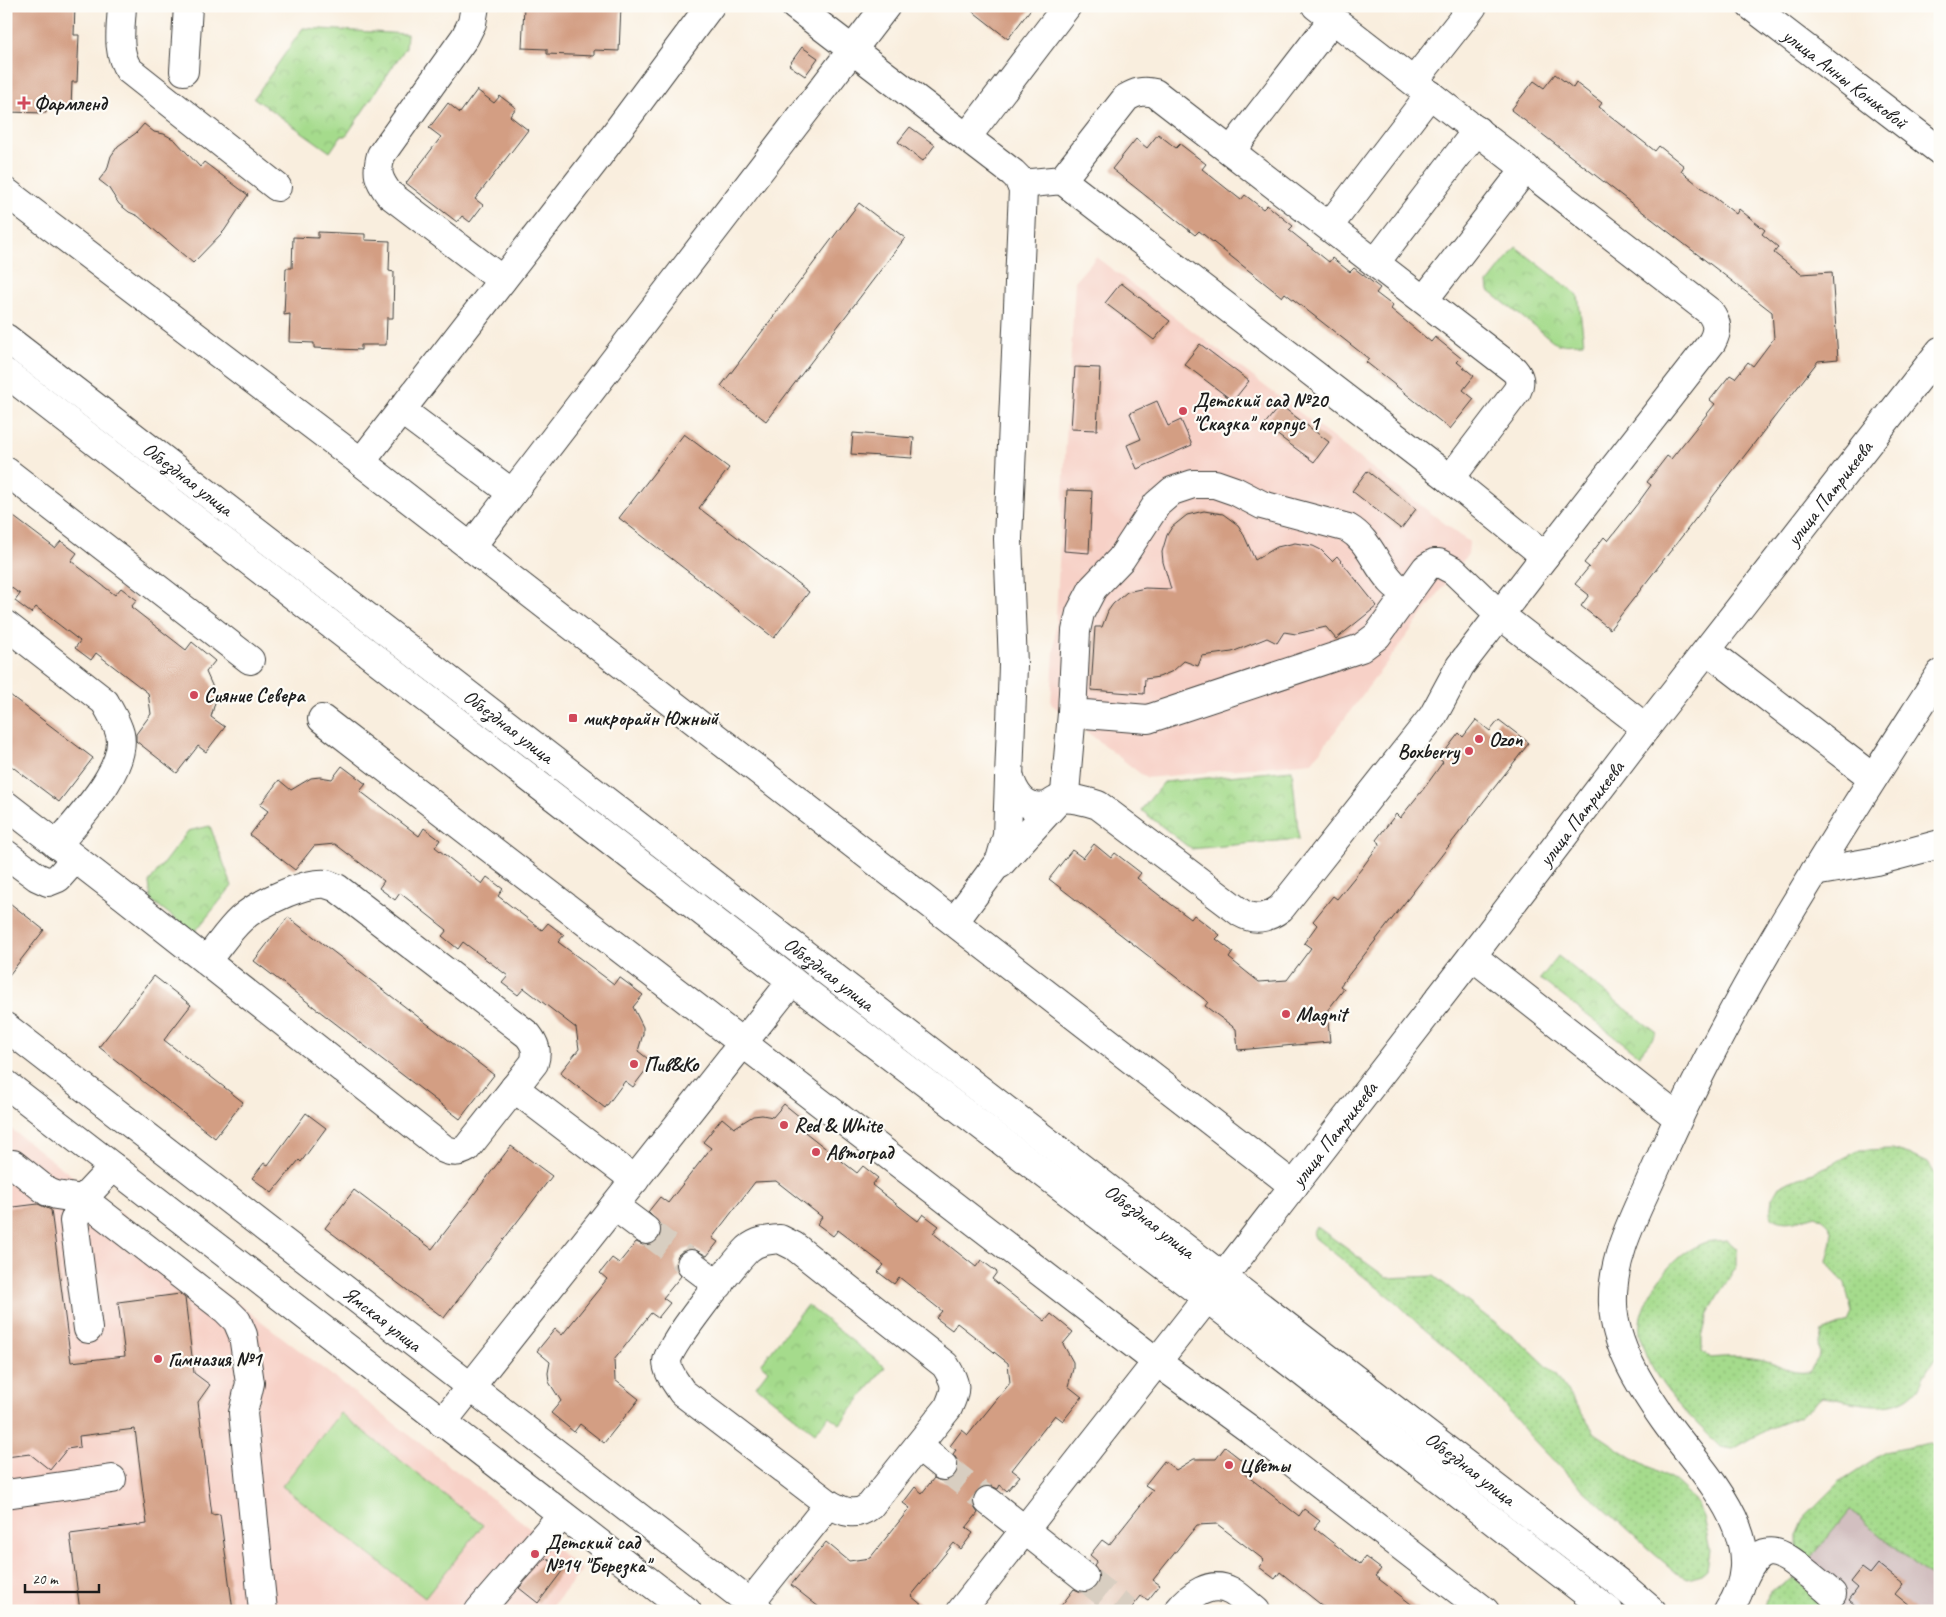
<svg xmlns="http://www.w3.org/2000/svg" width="1946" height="1617" font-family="Caveat,sans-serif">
	<defs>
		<pattern id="grass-dots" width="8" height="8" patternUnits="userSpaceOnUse" patternTransform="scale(1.25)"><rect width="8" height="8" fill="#a5db8c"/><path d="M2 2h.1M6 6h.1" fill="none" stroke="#8dbb78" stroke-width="1.8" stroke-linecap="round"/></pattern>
		<pattern id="park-crowns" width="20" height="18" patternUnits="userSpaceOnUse" patternTransform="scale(1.25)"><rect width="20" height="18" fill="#a5db8c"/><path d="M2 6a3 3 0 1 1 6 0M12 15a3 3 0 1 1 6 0" fill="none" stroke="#8dbb78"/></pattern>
	</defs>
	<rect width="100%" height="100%" fill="#fdfcf7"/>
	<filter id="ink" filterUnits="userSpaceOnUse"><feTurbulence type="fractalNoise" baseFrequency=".02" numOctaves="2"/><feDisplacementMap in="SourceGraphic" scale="10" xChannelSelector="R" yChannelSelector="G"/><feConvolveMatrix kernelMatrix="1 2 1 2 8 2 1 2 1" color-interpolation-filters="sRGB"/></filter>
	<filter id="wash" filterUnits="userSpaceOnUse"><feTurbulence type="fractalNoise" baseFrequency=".0096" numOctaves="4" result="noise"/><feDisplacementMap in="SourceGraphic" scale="20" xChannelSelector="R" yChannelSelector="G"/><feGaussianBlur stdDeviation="1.12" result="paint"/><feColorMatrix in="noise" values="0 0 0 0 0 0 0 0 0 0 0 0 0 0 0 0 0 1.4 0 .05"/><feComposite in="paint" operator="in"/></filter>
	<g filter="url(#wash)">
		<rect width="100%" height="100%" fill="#f9eede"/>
		<path fill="#f7d1c7" d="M 1096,257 L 1469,542 L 1468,554 L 1312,762 L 1146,778 L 1051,704 L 1075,281 Z
			M 6,1125 L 529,1527 L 582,1570 L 549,1611 L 6,1611 Z"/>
		<path fill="#d2bfc0" d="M 1850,1510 L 1940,1586 L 1940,1611 L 1834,1611 L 1794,1578 Z"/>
		<path fill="url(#grass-dots)" stroke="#607c54" d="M 1892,1149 L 1909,1154 L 1928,1163 L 1940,1181 L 1940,1352 C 1935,1359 1929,1367 1925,1374 C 1922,1379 1921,1384 1918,1388 C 1895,1418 1851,1400 1822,1397 L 1799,1417 L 1770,1428 L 1733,1449 L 1721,1447 C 1690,1417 1647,1378 1640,1334 C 1637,1316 1649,1295 1658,1281 C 1669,1265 1683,1251 1701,1244 C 1709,1240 1719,1241 1727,1240 L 1737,1249 L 1737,1266 L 1708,1313 L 1702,1338 L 1702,1351 L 1711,1358 C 1727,1356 1752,1356 1767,1361 C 1785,1366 1787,1374 1809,1372 L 1820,1355 L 1819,1343 L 1822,1332 L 1848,1322 L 1852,1313 L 1845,1283 L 1836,1274 L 1827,1261 C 1832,1238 1840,1228 1816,1215 C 1800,1219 1783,1228 1770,1215 L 1772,1198 L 1779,1186 L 1828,1166 L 1860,1150 Z
			M 1316,1226 L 1387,1278 L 1434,1276 L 1530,1350 L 1555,1374 L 1595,1433 L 1631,1457 L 1674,1480 L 1687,1492 L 1698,1505 L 1703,1517 L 1710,1550 L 1707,1569 L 1701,1574 L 1687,1578 L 1678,1574 L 1652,1552 L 1570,1478 L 1530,1436 L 1493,1392 L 1467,1365 L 1416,1322 L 1397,1303 L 1315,1238 L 1313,1232 Z
			M 1929,1443 L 1940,1447 L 1940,1586 L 1850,1510 L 1807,1563 L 1797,1550 L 1797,1535 L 1805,1516 L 1839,1482 L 1885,1452 Z
			M 1794,1578 L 1834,1611 L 1765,1611 L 1770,1591 Z"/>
		<path fill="url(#park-crowns)" stroke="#607c54" d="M 303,28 L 407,34 L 406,47 L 346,136 L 341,136 L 330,152 L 254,98 Z
			M 1516,247 L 1578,295 L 1584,343 L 1557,344 L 1489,291 L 1488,283 Z
			M 1292,770 L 1299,839 L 1191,849 L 1141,810 L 1164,782 Z
			M 210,826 L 232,886 L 194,933 L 151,900 L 149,882 L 188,831 Z
			M 1558,956 L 1657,1033 L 1639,1055 L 1540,979 Z
			M 807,1305 L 885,1367 L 840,1424 L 829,1416 L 815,1433 L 756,1386 L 768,1370 L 761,1364 Z"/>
		<path fill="#a5db8c" stroke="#607c54" d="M 340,1413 L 483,1525 L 425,1598 L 282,1486 Z"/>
		<g id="blocks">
			<path fill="#d39e83" d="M 6,6 L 75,6 L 74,35 L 79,35 L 77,82 L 72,82 L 71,109 L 46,108 L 46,113 L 6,112 Z
				M 524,6 L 621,6 L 619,51 L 594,50 L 594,56 L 547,54 L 547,49 L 522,48 Z
				M 966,6 L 1033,6 L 1008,39 Z
				M 802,47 L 818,58 L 805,76 L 789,65 Z
				M 1555,74 L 1573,88 L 1576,83 L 1602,103 L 1599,107 L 1655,151 L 1659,146 L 1684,166 L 1681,171 L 1697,184 L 1736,214 L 1739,209 L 1765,230 L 1762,234 L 1778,247 L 1774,253 L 1801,274 L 1832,272 L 1838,359 L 1818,361 L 1610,629 L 1581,606 L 1589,595 L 1575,584 L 1589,567 L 1584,563 L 1604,537 L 1608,541 L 1638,503 L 1651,485 L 1647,482 L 1667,456 L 1671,459 L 1715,404 L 1710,400 L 1730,375 L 1735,378 L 1748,362 L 1753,366 L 1774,338 L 1772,312 L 1511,110 L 1534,81 L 1544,88 Z
				M 477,90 L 494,103 L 500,96 L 516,108 L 510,116 L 528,130 L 475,199 L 483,205 L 470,222 L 462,216 L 457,222 L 406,183 L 441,137 L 429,128 L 448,103 L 460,113 Z
				M 144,124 L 154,132 L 164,134 L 175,140 L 200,167 L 204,162 L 248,195 L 224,231 L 193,263 L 138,216 L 129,212 L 119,204 L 108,187 L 99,180 L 107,170 L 111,156 L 118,146 L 136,133 Z
				M 910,127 L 935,145 L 923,161 L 898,142 Z
				M 1158,134 L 1176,148 L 1180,144 L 1206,164 L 1202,169 L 1241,200 L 1245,195 L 1263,209 L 1267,205 L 1293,226 L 1289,230 L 1329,262 L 1332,258 L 1350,272 L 1354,268 L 1380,288 L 1376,293 L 1393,306 L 1391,309 L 1431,342 L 1435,337 L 1461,358 L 1457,362 L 1474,376 L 1463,390 L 1474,399 L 1450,429 L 1366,362 L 1369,359 L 1285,293 L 1282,297 L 1199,231 L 1195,235 L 1112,169 L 1136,139 L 1147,148 Z
				M 859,203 L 905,238 L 766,421 L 721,386 Z
				M 318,232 L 365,234 L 365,240 L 390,241 L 389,271 L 394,272 L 393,318 L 387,318 L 386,345 L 361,345 L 361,350 L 314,348 L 314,343 L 289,342 L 290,314 L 284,315 L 286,268 L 292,268 L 293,237 L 318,238 Z
				M 1121,283 L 1170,321 L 1154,340 L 1105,303 Z
				M 1200,344 L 1249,381 L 1233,401 L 1184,364 Z
				M 1075,367 L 1100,368 L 1097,430 L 1071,429 Z
				M 1157,401 L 1168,426 L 1181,420 L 1192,445 L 1137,469 L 1127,445 L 1141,439 L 1130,413 Z
				M 1280,405 L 1329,442 L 1314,462 L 1264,425 Z
				M 853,433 L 914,438 L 912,458 L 851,454 Z
				M 684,434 L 729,468 L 699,508 L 809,592 L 774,638 L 619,518 Z
				M 1367,471 L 1416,509 L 1401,529 L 1352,491 Z
				M 1067,490 L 1092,491 L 1089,553 L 1064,551 Z
				M 6,511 L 55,548 L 61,541 L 77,553 L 71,561 L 115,595 L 121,588 L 137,600 L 131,607 L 186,650 L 192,642 L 215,661 L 206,672 L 215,692 L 216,699 L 211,717 L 225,727 L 206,752 L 198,746 L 177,773 L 136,741 L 136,734 L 151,714 L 148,693 L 96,653 L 91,660 L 75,648 L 80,641 L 36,607 L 31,613 L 15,601 L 20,594 L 6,584 Z
				M 1204,511 L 1223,514 L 1238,525 L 1243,533 L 1255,560 L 1277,547 L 1295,543 L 1313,546 L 1321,550 L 1332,561 L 1337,556 L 1377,606 L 1336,639 L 1326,627 L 1296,634 L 1284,632 L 1277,643 L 1267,638 L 1232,652 L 1202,656 L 1198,666 L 1184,661 L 1173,671 L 1159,677 L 1145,679 L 1144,694 L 1091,690 L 1095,627 L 1102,627 L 1108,611 L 1113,604 L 1127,592 L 1145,588 L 1171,589 L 1163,562 L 1162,552 L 1167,535 L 1172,527 L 1187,515 Z
				M 6,692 L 93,758 L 59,802 L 6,762 Z
				M 1476,720 L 1490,731 L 1499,720 L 1529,743 L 1340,986 L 1344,989 L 1327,1011 L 1330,1042 L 1238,1050 L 1236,1029 L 1205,1006 L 1208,1002 L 1049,879 L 1072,850 L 1083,858 L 1094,844 L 1111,858 L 1115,853 L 1141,873 L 1137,878 L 1168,902 L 1191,919 L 1194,915 L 1220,935 L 1216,939 L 1233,952 L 1229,958 L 1259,982 L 1287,980 L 1311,948 L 1304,943 L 1317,925 L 1313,921 L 1333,896 L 1337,899 L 1362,868 L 1380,843 L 1376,840 L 1396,814 L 1400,818 L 1425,787 L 1443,762 L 1439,759 L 1459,733 L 1463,737 Z
				M 342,766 L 366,784 L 360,791 L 419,836 L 424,828 L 440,840 L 435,847 L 482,884 L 487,877 L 503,889 L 498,896 L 542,930 L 548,923 L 564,935 L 558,942 L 614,984 L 619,977 L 643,995 L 633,1007 L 643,1027 L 643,1034 L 638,1051 L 652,1062 L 633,1087 L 625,1081 L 605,1108 L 560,1073 L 579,1049 L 576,1028 L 524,988 L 518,995 L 502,983 L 508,976 L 463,942 L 458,949 L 442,936 L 447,930 L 400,893 L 395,900 L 379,888 L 384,881 L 335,844 L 314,846 L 295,870 L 250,835 L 268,811 L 260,805 L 279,780 L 291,790 L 311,778 L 320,777 L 332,779 Z
				M 6,900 L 44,930 L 6,979 Z
				M 288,917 L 494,1075 L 460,1119 L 254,961 Z
				M 154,976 L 191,1005 L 164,1040 L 243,1102 L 215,1138 L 99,1047 Z
				M 784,1104 L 806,1122 L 801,1129 L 857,1173 L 863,1166 L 878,1178 L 872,1185 L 918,1221 L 923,1214 L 939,1226 L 933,1233 L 976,1267 L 981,1260 L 997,1272 L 992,1279 L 1045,1321 L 1051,1314 L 1073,1332 L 1063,1344 L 1073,1362 L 1073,1369 L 1068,1386 L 1082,1397 L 1063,1421 L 1055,1415 L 1012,1470 L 1020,1476 L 1007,1491 L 1000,1485 L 998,1489 L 991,1486 L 983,1486 L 976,1492 L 973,1498 L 973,1506 L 978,1513 L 966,1528 L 973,1533 L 961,1549 L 954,1543 L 911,1596 L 929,1611 L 824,1611 L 791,1585 L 826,1542 L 849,1561 L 870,1558 L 910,1508 L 903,1503 L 915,1487 L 922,1493 L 934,1478 L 941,1481 L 948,1481 L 955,1476 L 958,1468 L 958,1461 L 953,1454 L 956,1450 L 950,1446 L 962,1430 L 968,1435 L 1010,1383 L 1008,1363 L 957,1323 L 952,1330 L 936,1318 L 942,1311 L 899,1277 L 894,1284 L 878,1272 L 884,1265 L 838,1230 L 833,1236 L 817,1224 L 822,1217 L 776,1181 L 755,1182 L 712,1238 L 718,1242 L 707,1256 L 692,1248 L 684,1250 L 678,1255 L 675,1263 L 677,1271 L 681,1276 L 663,1298 L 670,1303 L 658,1318 L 651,1313 L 614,1360 L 615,1380 L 639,1399 L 604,1443 L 580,1424 L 574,1432 L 551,1413 L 561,1401 L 549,1382 L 548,1373 L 550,1362 L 537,1351 L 555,1329 L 562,1335 L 607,1279 L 600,1273 L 612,1258 L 619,1263 L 636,1242 L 645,1246 L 653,1244 L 658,1240 L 661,1232 L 660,1224 L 648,1212 L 660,1197 L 668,1203 L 711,1148 L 703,1142 L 722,1118 L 734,1128 L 753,1116 L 762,1115 L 773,1117 Z
				M 306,1113 L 326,1128 L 301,1162 L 299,1160 L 272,1193 L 252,1178 L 264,1163 L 268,1165 Z
				M 511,1146 L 552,1176 L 444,1318 L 325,1228 L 354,1190 L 432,1249 Z
				M 38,1204 L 51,1210 L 71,1362 L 125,1356 L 118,1302 L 180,1294 L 185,1298 L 194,1373 L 210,1385 L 198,1402 L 212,1515 L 220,1514 L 233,1611 L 80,1611 L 70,1534 L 147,1524 L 135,1429 L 79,1436 L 80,1447 L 67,1449 L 50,1470 L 30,1454 L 6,1457 L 6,1208 Z
				M 1225,1447 L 1248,1465 L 1242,1472 L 1299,1516 L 1304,1509 L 1320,1521 L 1314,1528 L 1360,1564 L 1365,1557 L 1381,1569 L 1375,1576 L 1420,1611 L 1329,1611 L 1280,1572 L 1275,1579 L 1259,1567 L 1264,1560 L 1217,1524 L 1197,1525 L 1153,1580 L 1160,1585 L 1148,1600 L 1141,1596 L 1129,1611 L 1057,1611 L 1074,1589 L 1081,1592 L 1089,1592 L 1096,1586 L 1099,1580 L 1099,1572 L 1094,1565 L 1097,1561 L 1090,1555 L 1102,1540 L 1109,1545 L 1140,1506 L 1153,1490 L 1145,1485 L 1164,1461 L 1176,1470 L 1194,1459 L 1216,1459 Z
				M 546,1558 L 563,1570 L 538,1603 L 519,1588 Z
				M 1878,1564 L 1903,1584 L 1895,1594 L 1916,1611 L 1862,1611 L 1849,1600 L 1858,1588 L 1851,1582 L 1862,1568 L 1870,1574 Z"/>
		</g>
	</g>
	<g filter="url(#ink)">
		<use href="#blocks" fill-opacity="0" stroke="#3d3c39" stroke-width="1"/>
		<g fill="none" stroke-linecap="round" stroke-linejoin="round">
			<path stroke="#d8cec1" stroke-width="28" stroke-dasharray="28 14" stroke-linecap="butt" d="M 646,1230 L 691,1264
				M 943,1466 L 988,1501
				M 1084,1577 L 1127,1611"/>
			<g stroke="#3d3c39" stroke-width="30">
				<g id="minor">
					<path d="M 122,6 C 121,28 116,52 129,70 L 277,187"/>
					<path d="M 475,6 L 472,23 L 465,37 L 381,155 C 376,173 378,179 389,194 L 502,280"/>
					<path d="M 795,6 L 1013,173 L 1018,178 L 1023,190 L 1008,539 L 1013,665 L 1007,836 L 1000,860 L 955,921"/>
					<path d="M 1316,6 L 1710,312 C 1718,323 1718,331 1712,342 L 1545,556"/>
					<path id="s1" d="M 1751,6 L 1940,151"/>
					<path d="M 184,71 L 188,6"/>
					<path d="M 1414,81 L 1473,6"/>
					<path d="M 967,137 L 1067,6"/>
					<path d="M 1231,151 L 1333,19"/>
					<path d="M 1062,180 L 1126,98 C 1136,92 1143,90 1155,93 L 1514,370 C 1520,377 1521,382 1517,391 L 1450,479"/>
					<path d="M 6,192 L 361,462 L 1294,1186"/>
					<path d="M 1329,226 L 1430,94"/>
					<path d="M 1376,262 L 1477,130"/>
					<path d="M 1424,300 L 1526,168"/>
					<path d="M 401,410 L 512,493"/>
					<path d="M 361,462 L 594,162 L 710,6"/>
					<path d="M 6,471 L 250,660"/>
					<path d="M 471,547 L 886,6"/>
					<path d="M 1407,594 C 1402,590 1395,586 1391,581 C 1375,564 1369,540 1348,528 L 1262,505 L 1235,491 L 1215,484 L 1193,484 L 1172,491 L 1157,504 L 1121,559 L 1093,588 L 1080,613 L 1076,631 L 1072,713 L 1148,719 L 1361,648 L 1377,636 L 1426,568 L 1434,563 L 1439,563 L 1454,571 L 1500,615 L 1646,728"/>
					<path d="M 6,625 L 105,702 C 110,712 117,722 120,734 C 128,769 79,818 57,845"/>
					<path d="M 1708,651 L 1873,778"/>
					<path d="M 322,719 L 1157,1362 L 1252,1431 L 1485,1611"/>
					<path d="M 1009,775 C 1014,793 1024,810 1046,806 C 1051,805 1055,800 1060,799 C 1070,797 1089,802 1098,805 L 1241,913 C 1255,921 1268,918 1281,908 L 1433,716 L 1460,666 L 1545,556 L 1450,479 L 1062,180 L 1021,184"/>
					<path d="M 6,805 L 125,897 L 444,1149 C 453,1153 459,1153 467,1148 L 534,1063 C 538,1051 535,1044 528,1035 L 337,888 C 334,887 329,885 326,884 C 304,882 257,904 241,919 C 228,931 218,947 206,961"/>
					<path d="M 6,854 L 37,877 L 48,882 L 58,878 L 75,859"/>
					<path d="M 1000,864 L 1065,793 L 1072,713"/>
					<path d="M 1814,872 L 1877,861 L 1940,844"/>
					<path d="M 1472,956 L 1678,1118"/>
					<path id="s2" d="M 6,1027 L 760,1611"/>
					<path d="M 6,1084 L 687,1611"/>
					<path d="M 514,1088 L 635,1180"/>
					<path d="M 6,1165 L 13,1164 L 48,1192 L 56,1195 L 83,1199 L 226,1310 L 237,1321 L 243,1335 L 250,1383 L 243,1413 L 263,1611"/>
					<path d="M 614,1206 L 646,1230"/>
					<path d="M 780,1239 L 794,1246 L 945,1365 C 957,1384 957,1388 948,1408 L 870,1506 C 856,1517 843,1512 829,1504 L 682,1392 C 676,1382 667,1373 667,1361 C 667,1347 735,1262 748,1249 C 757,1241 768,1240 780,1239 Z"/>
					<path d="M 691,1264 L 719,1285"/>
					<path id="s3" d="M 1223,1277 L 1472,956 L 1646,728 L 1940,351"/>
					<path d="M 88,1329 L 74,1221 L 83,1199 L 113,1167"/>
					<path d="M 442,1423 L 792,981"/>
					<path d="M 918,1446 L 943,1466"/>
					<path d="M 6,1494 L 112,1479"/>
					<path d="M 988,1501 L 1084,1577"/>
					<path d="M 1743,1580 C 1759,1544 1774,1546 1802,1569 C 1812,1577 1822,1585 1832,1594"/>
					<path d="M 750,1603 L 829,1504"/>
					<path d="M 479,1611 L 562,1515"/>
					<path d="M 961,1611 L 1207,1298"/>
					<path d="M 1178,1611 C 1191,1595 1210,1580 1231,1591 C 1240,1596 1248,1605 1256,1611"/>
					<path d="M 1728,1611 C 1777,1541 1702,1474 1664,1420 C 1641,1387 1614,1345 1613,1304 C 1611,1256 1637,1211 1656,1168 C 1732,993 1837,835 1940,674"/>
				</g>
			</g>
			<g stroke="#3d3c39" stroke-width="30">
				<g id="major">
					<path id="s4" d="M 6,338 L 1618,1582 L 1652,1611"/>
					<path d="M 6,373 L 792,981 L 1207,1298 L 1609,1611"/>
				</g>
			</g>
			<use href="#minor" stroke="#fff" stroke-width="28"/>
			<use href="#major" stroke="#fff" stroke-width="28"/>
		</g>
	</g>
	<g fill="#d1495b" stroke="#fdfcf7" stroke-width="2">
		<path d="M21.5 95.5h5v5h5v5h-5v5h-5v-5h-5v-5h5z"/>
		<circle cx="1183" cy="411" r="5"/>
		<circle cx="194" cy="695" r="5"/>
		<rect x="568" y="713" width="10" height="10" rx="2.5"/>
		<circle cx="1479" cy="739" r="5"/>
		<circle cx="1469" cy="751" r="5"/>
		<circle cx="1286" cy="1014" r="5"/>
		<circle cx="634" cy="1064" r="5"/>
		<circle cx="784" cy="1125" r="5"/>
		<circle cx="816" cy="1152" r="5"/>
		<circle cx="158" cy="1359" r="5"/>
		<circle cx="1229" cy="1465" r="5"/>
		<circle cx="535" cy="1554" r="5"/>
	</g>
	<g text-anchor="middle" stroke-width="4.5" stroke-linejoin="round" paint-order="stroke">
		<g font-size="20" fill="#1c1c1c" stroke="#fdfcf7">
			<text dy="7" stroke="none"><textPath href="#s1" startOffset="119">улица Анны Коньковой</textPath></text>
			<text dy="7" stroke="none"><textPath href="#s4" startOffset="230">Объездная улица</textPath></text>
			<text dy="7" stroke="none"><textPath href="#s3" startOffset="991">улица Патрикеева</textPath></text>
			<text dy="7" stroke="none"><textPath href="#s4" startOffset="635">Объездная улица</textPath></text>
			<text dy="7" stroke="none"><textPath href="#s3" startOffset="586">улица Патрикеева</textPath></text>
			<text dy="7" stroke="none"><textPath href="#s4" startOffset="1040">Объездная улица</textPath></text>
			<text dy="7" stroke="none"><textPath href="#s3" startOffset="181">улица Патрикеева</textPath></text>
			<text dy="7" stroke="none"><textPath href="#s4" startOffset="1445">Объездная улица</textPath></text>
			<text dy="7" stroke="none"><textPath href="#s2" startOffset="476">Ямская улица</textPath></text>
			<text dy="7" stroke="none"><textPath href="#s4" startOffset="1850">Объездная улица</textPath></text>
		</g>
		<g font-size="20" font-weight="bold" fill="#1c1c1c" stroke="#fdfcf7" text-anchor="start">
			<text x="34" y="110">Фармленд</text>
			<text x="1193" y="407">Детский сад №20<tspan x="1193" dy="23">"Сказка" корпус 1</tspan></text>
			<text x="204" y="702">Сияние Севера</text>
			<text x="583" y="725">микрорайн Южный</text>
			<text x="1489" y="746">Ozon</text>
			<text x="1459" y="758" text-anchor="end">Boxberry</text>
			<text x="1296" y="1021">Magnit</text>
			<text x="644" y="1071">Пив&amp;Ко</text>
			<text x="794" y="1132">Red &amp; White</text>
			<text x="826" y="1159">Автоград</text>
			<text x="168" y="1366">Гимназия №1</text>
			<text x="1239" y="1472">Цветы</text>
			<text x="545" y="1549">Детский сад<tspan x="545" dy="23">№14 "Березка"</tspan></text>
		</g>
	</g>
	<rect width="1946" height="1617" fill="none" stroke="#fdfcf7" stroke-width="25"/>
	<path d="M25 1584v8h74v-8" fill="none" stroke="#1c1c1c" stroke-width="2.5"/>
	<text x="32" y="1584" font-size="15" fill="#1c1c1c" stroke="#fdfcf7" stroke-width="4" paint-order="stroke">20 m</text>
</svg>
